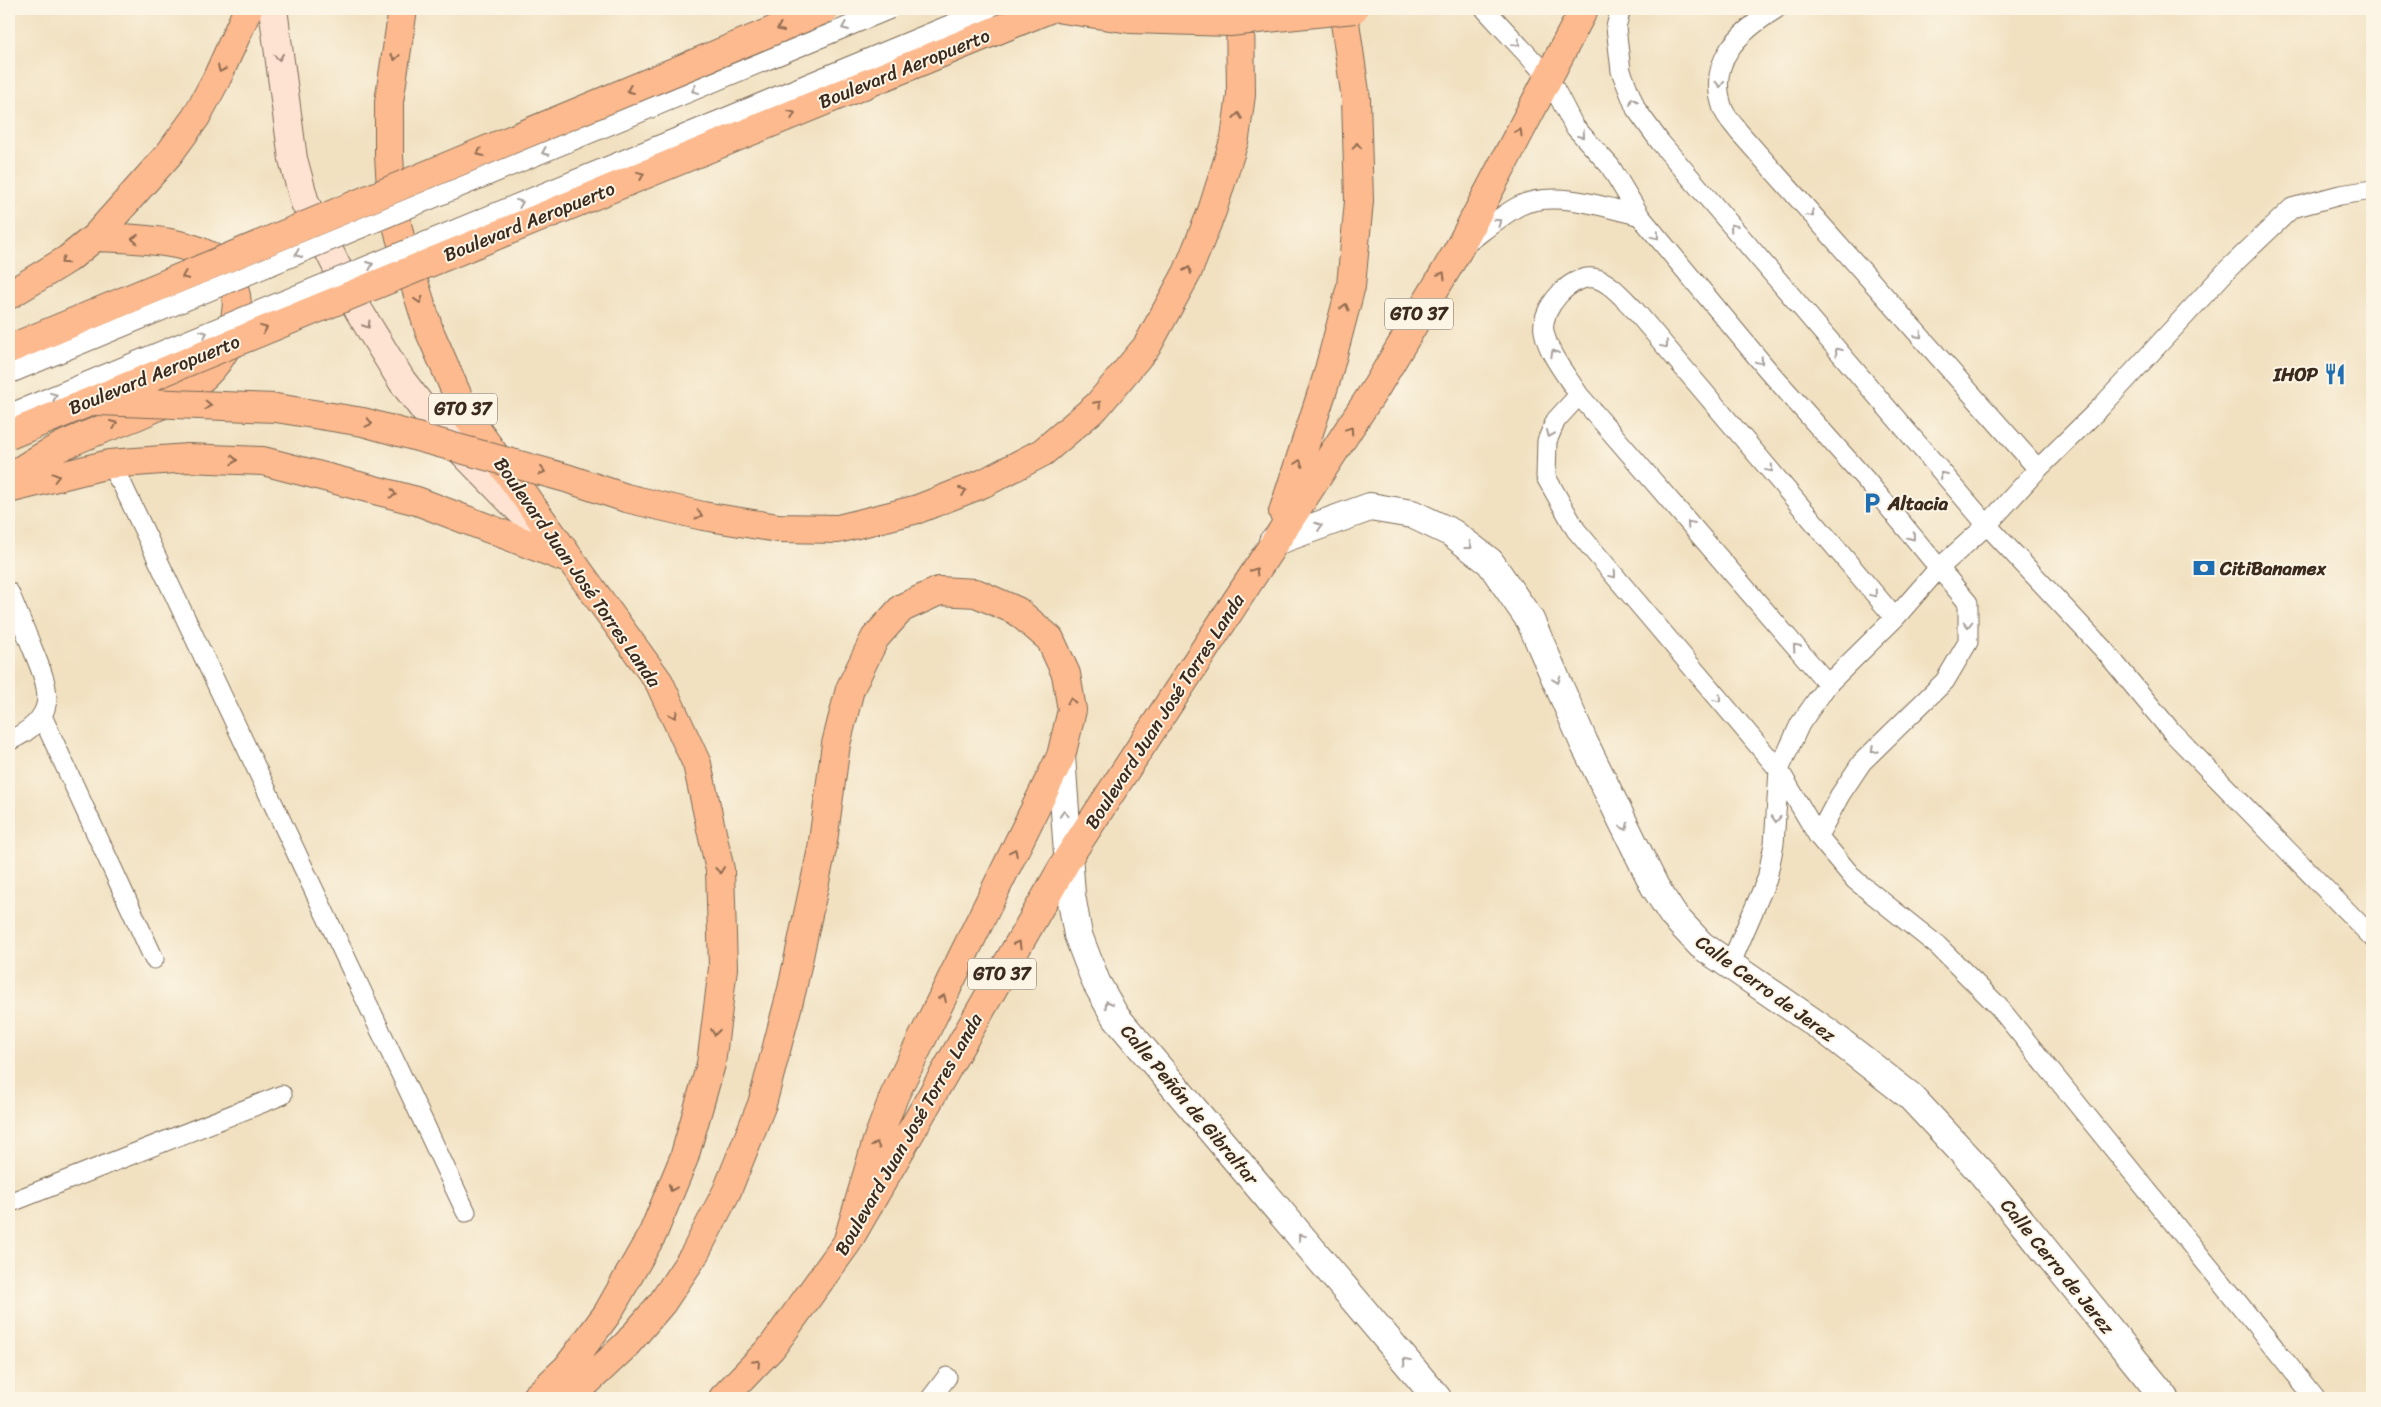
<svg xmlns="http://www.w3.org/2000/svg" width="2381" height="1407" font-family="Sriracha,sans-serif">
	<rect width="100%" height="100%" fill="#fcf5e5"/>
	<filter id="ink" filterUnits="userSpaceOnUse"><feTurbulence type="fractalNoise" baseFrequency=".02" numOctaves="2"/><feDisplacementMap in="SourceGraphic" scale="10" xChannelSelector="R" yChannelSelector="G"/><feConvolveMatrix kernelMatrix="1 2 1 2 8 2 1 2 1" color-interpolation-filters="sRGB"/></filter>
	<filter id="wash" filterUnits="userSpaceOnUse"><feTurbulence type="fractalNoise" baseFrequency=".0096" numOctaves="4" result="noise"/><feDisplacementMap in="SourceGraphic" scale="20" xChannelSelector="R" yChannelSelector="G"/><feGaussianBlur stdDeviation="1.12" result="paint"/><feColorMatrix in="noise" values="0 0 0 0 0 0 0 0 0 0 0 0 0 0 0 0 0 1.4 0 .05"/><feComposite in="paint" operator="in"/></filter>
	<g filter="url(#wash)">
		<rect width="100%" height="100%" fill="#f1e1c1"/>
	</g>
	<g filter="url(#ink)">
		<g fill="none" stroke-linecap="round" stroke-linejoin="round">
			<g stroke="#7b6a57" stroke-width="21">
				<path id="lane" d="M 1485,9 L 1549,78 L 1574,126 L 1610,166 L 1640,216 L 1767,369 L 1866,480 L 1968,603 L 1968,642 L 1945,681 L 1862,762 L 1840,795 L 1818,836
					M 1621,9 L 1616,27 L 1621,71 L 1636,109 L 1660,142 L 1987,525 L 2104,650 L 2172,732 L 2372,937
					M 1776,9 C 1739,32 1706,61 1723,109 C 1726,117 1734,125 1739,132 L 2038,469
					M 1463,246 C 1481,233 1500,216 1519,206 C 1553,189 1606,207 1640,216
					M 1579,395 L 1556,420 L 1547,441 L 1546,477 L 1576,530 L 1779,770 L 1818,836 L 1855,880 L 1938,946 L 1998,1006 L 2315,1398
					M 109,464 L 123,486 L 466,1212
					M 9,592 C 17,611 25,630 33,650 C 51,693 59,717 9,741
					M 1828,684 L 1579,395 C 1567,376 1548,354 1544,331 C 1540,309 1571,274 1594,278 C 1609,281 1623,298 1633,308 L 1895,618
					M 42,716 L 154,959
					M 1730,965 L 1767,879 L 1774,844 L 1779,770 L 1800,724 L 1828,684 L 1895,618 L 1938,569 L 1987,525 L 2038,469 L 2101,407 L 2228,269 L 2292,208 L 2340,195 L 2372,190
					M 9,1203 L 282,1095
					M 931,1398 L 947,1377"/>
			</g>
			<g stroke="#7b6a57" stroke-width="30">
				<path id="street" d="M 1273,542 L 1370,507 L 1412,514 L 1452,533 L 1490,562 L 1530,620 L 1584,743 L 1655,887 L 1673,915 L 1701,945 L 1829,1033 L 1910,1096 L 1983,1174 L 2165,1398
					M 1061,756 L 1071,895 L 1078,935 L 1096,982 L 1115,1016 L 1437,1398"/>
			</g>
			<g stroke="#7b6a57" stroke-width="30">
				<path id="secondary" d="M 273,9 L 293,159 L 305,203 L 359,311 L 402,381 L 435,424 L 538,529"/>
			</g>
			<g stroke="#7b6a57" stroke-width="30">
				<path id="primary" d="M 403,9 L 389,102 L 389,156 L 392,203 L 400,237 L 429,330 L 466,415 L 659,682 L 697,764 L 720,870 L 723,968 L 711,1064 L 684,1158 L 653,1233 L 607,1314 L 567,1368 L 535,1398
					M 1062,9 L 1130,19
					M 9,295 L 68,259 L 95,237 L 169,154 L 196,117 L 217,78 L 248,9
					M 9,478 C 29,465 49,451 71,442 C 128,416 219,398 234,325 C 236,311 239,302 234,289 C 232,283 231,275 227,271 C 204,238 132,239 95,237
					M 9,489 L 109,464 L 188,458 L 263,461 L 417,501 L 568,559
					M 918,509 L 984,483 L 1043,452 L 1097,406 L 1147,346 L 1187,273 L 1212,211 L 1235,138 L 1241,95 L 1240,9
					M 1283,512 L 1327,377 L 1351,286 L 1359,201 L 1356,99 L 1343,9
					M 570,1398 L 626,1345 L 662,1303 L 694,1255 L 727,1191 L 762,1104 L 792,989 L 822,849 L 836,744 L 850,689 L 875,638 L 902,608 L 939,591 L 976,593 L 1017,611 L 1050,639 L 1066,674 L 1072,710 L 1061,756 L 894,1096 L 877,1141 L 847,1243
					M 723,1398 L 772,1347 L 847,1243 L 1068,858 L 1377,386 L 1458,250 L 1584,9"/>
			</g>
			<use href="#lane" stroke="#fff" stroke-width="19"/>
			<use href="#street" stroke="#fff" stroke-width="28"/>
			<use href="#secondary" stroke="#fee3d2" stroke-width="28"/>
			<use href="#primary" stroke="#fcba8e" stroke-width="28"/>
			<g stroke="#7b6a57" stroke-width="21" stroke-linecap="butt">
				<path id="lane-bridge" d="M 9,374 L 890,9
					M 9,414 L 988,9"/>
			</g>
			<g stroke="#7b6a57" stroke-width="30" stroke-linecap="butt">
				<path id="primary-bridge" d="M 1130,19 L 1230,22 L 1354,9
					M 9,349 L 825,9
					M 98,401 L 276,408 L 363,422 L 566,478 L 626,498 L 703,516 L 778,528 L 838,529 L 918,509
					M 9,435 L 1049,9"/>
			</g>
			<use href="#lane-bridge" stroke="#fff" stroke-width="19"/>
			<use href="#primary-bridge" stroke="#fcba8e" stroke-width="28"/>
		</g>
		<defs><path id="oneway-chevron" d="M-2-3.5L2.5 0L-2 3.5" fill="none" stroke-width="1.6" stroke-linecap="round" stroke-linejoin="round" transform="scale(1.25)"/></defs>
		<g stroke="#a79f9a">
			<use href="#oneway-chevron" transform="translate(845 27) rotate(157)"/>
			<use href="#oneway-chevron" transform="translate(1517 43) rotate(47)"/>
			<use href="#oneway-chevron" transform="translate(1720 84) rotate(88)"/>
			<use href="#oneway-chevron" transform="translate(695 90) rotate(157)"/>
			<use href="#oneway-chevron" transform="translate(1633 101) rotate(-112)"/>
			<use href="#oneway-chevron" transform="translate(1582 135) rotate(49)"/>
			<use href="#oneway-chevron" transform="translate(545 152) rotate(157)"/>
			<use href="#oneway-chevron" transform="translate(520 203) rotate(-22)"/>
			<use href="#oneway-chevron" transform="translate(1811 214) rotate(48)"/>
			<use href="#oneway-chevron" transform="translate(1498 222) rotate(-35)"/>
			<use href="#oneway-chevron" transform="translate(1733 227) rotate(-130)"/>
			<use href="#oneway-chevron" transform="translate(1656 236) rotate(50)"/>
			<use href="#oneway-chevron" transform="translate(298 254) rotate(157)"/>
			<use href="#oneway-chevron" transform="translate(370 265) rotate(-22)"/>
			<use href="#oneway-chevron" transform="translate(204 334) rotate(-22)"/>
			<use href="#oneway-chevron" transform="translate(1919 335) rotate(48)"/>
			<use href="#oneway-chevron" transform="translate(1665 345) rotate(50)"/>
			<use href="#oneway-chevron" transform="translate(1838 351) rotate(-130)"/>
			<use href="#oneway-chevron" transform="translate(1554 353) rotate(-118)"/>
			<use href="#oneway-chevron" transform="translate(1760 361) rotate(50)"/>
			<use href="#oneway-chevron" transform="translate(54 396) rotate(-22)"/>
			<use href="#oneway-chevron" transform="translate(1550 434) rotate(113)"/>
			<use href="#oneway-chevron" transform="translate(1770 469) rotate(50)"/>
			<use href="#oneway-chevron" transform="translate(1943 475) rotate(-131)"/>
			<use href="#oneway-chevron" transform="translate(1690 524) rotate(-131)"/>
			<use href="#oneway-chevron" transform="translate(1319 526) rotate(-20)"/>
			<use href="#oneway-chevron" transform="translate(1912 537) rotate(51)"/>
			<use href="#oneway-chevron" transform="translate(1469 546) rotate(37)"/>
			<use href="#oneway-chevron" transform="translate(1613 575) rotate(50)"/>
			<use href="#oneway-chevron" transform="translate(1874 594) rotate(50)"/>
			<use href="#oneway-chevron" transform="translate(1968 624) rotate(90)"/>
			<use href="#oneway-chevron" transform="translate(1796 647) rotate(-131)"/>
			<use href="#oneway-chevron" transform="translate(1557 680) rotate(69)"/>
			<use href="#oneway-chevron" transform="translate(1718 699) rotate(50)"/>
			<use href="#oneway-chevron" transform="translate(1874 750) rotate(136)"/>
			<use href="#oneway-chevron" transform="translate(1064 814) rotate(-94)"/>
			<use href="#oneway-chevron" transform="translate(1776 819) rotate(93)"/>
			<use href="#oneway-chevron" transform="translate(1625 827) rotate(64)"/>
			<use href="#oneway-chevron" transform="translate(1108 1004) rotate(-120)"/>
			<use href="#oneway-chevron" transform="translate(1301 1237) rotate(-130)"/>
			<use href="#oneway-chevron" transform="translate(1406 1361) rotate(-130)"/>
		</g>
		<g stroke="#926b50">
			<use href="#oneway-chevron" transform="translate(780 28) rotate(157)"/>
			<use href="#oneway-chevron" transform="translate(395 57) rotate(98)"/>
			<use href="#oneway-chevron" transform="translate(221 69) rotate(114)"/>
			<use href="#oneway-chevron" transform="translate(630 90) rotate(157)"/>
			<use href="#oneway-chevron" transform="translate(792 114) rotate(-22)"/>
			<use href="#oneway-chevron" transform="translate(1238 116) rotate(-83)"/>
			<use href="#oneway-chevron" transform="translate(1519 132) rotate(-61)"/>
			<use href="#oneway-chevron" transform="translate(1357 146) rotate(-92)"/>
			<use href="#oneway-chevron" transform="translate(480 153) rotate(157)"/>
			<use href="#oneway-chevron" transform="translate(641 175) rotate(-22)"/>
			<use href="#oneway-chevron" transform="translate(135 239) rotate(-176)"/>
			<use href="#oneway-chevron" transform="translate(64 261) rotate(147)"/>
			<use href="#oneway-chevron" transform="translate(1188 270) rotate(-66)"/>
			<use href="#oneway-chevron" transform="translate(1442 275) rotate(-59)"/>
			<use href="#oneway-chevron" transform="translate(185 276) rotate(157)"/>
			<use href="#oneway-chevron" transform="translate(419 300) rotate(73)"/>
			<use href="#oneway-chevron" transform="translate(1345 307) rotate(-76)"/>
			<use href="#oneway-chevron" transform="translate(264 329) rotate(-22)"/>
			<use href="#oneway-chevron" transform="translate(1098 404) rotate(-47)"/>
			<use href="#oneway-chevron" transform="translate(208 405) rotate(2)"/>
			<use href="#oneway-chevron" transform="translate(369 423) rotate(14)"/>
			<use href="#oneway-chevron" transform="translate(114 424) rotate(-23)"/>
			<use href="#oneway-chevron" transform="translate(1350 430) rotate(-56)"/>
			<use href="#oneway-chevron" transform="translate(234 460) rotate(3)"/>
			<use href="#oneway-chevron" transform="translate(1299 463) rotate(-72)"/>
			<use href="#oneway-chevron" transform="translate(542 471) rotate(15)"/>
			<use href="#oneway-chevron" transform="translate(56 477) rotate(-14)"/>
			<use href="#oneway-chevron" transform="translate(963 491) rotate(-21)"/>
			<use href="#oneway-chevron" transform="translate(393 494) rotate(15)"/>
			<use href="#oneway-chevron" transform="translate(699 515) rotate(13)"/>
			<use href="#oneway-chevron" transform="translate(1255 571) rotate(-57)"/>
			<use href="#oneway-chevron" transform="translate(1071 701) rotate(-99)"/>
			<use href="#oneway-chevron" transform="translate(674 715) rotate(65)"/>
			<use href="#oneway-chevron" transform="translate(1014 852) rotate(-64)"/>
			<use href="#oneway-chevron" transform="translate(720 870) rotate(83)"/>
			<use href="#oneway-chevron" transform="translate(1018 944) rotate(-60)"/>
			<use href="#oneway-chevron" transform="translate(943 998) rotate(-64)"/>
			<use href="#oneway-chevron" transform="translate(715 1032) rotate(97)"/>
			<use href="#oneway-chevron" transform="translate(876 1145) rotate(-73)"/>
			<use href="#oneway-chevron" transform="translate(672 1188) rotate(112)"/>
			<use href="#oneway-chevron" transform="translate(757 1363) rotate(-46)"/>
		</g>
		<g stroke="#9c8678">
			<use href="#oneway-chevron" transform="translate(279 57) rotate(82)"/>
			<use href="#oneway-chevron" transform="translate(367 325) rotate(58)"/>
		</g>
	</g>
	<defs>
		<g id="restaurant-bare" transform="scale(1.725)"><path d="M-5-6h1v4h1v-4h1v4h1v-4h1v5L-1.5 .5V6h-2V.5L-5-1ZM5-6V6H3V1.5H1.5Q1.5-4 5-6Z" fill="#1f6fb2" stroke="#fcf5e5" stroke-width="2.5" paint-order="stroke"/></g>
		<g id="parking-bare" transform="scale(1.725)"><path d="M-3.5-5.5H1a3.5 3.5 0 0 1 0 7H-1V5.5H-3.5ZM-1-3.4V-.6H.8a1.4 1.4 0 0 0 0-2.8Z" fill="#1f6fb2" stroke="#fcf5e5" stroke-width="2.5" paint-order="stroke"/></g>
		<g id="bank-bare" transform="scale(1.725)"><path d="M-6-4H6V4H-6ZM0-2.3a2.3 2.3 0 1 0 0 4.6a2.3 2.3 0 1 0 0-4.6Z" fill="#1f6fb2" stroke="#fcf5e5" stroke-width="2.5" paint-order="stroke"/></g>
	</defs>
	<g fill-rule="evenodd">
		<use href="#restaurant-bare" x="2335" y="374"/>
		<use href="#parking-bare" x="1872" y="503"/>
		<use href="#bank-bare" x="2204" y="568"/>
	</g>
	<g text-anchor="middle" stroke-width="4" stroke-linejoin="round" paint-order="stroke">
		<g fill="#fcf5e5" stroke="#75675a" stroke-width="1">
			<rect x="1385" y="298.5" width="68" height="31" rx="4"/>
			<rect x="429" y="393.5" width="68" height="31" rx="4"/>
			<rect x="968" y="958.5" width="68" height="31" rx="4"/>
		</g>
		<g font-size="18" font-weight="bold" fill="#3b2a1e">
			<text x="1419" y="320">GTO 37</text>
			<text x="463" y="415">GTO 37</text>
			<text x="1002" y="980">GTO 37</text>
		</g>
		<g font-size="19" fill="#3b2a1e" stroke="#fcf5e5">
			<text transform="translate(904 68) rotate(-22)" y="7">Boulevard Aeropuerto</text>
			<text transform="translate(529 221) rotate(-22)" y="7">Boulevard Aeropuerto</text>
			<text transform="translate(154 374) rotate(-22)" y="7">Boulevard Aeropuerto</text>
			<text transform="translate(578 572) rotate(55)" y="7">Boulevard Juan José Torres Landa</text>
			<text transform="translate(1164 711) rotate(-57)" y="7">Boulevard Juan José Torres Landa</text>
			<text transform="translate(1766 988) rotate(36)" y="7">Calle Cerro de Jerez</text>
			<text transform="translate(1190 1104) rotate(50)" y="7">Calle Peñón de Gibraltar</text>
			<text transform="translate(908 1134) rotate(-60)" y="7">Boulevard Juan José Torres Landa</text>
			<text transform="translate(2058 1266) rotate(51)" y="7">Calle Cerro de Jerez</text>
		</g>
		<g font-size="19" font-weight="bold" fill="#3b2a1e" stroke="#fcf5e5" text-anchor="start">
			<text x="2318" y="381" text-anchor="end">IHOP</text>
			<text x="1888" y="510">Altacia</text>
			<text x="2220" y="575">CitiBanamex</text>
		</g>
	</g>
	<rect width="2381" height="1407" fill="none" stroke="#fcf5e5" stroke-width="30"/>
</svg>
